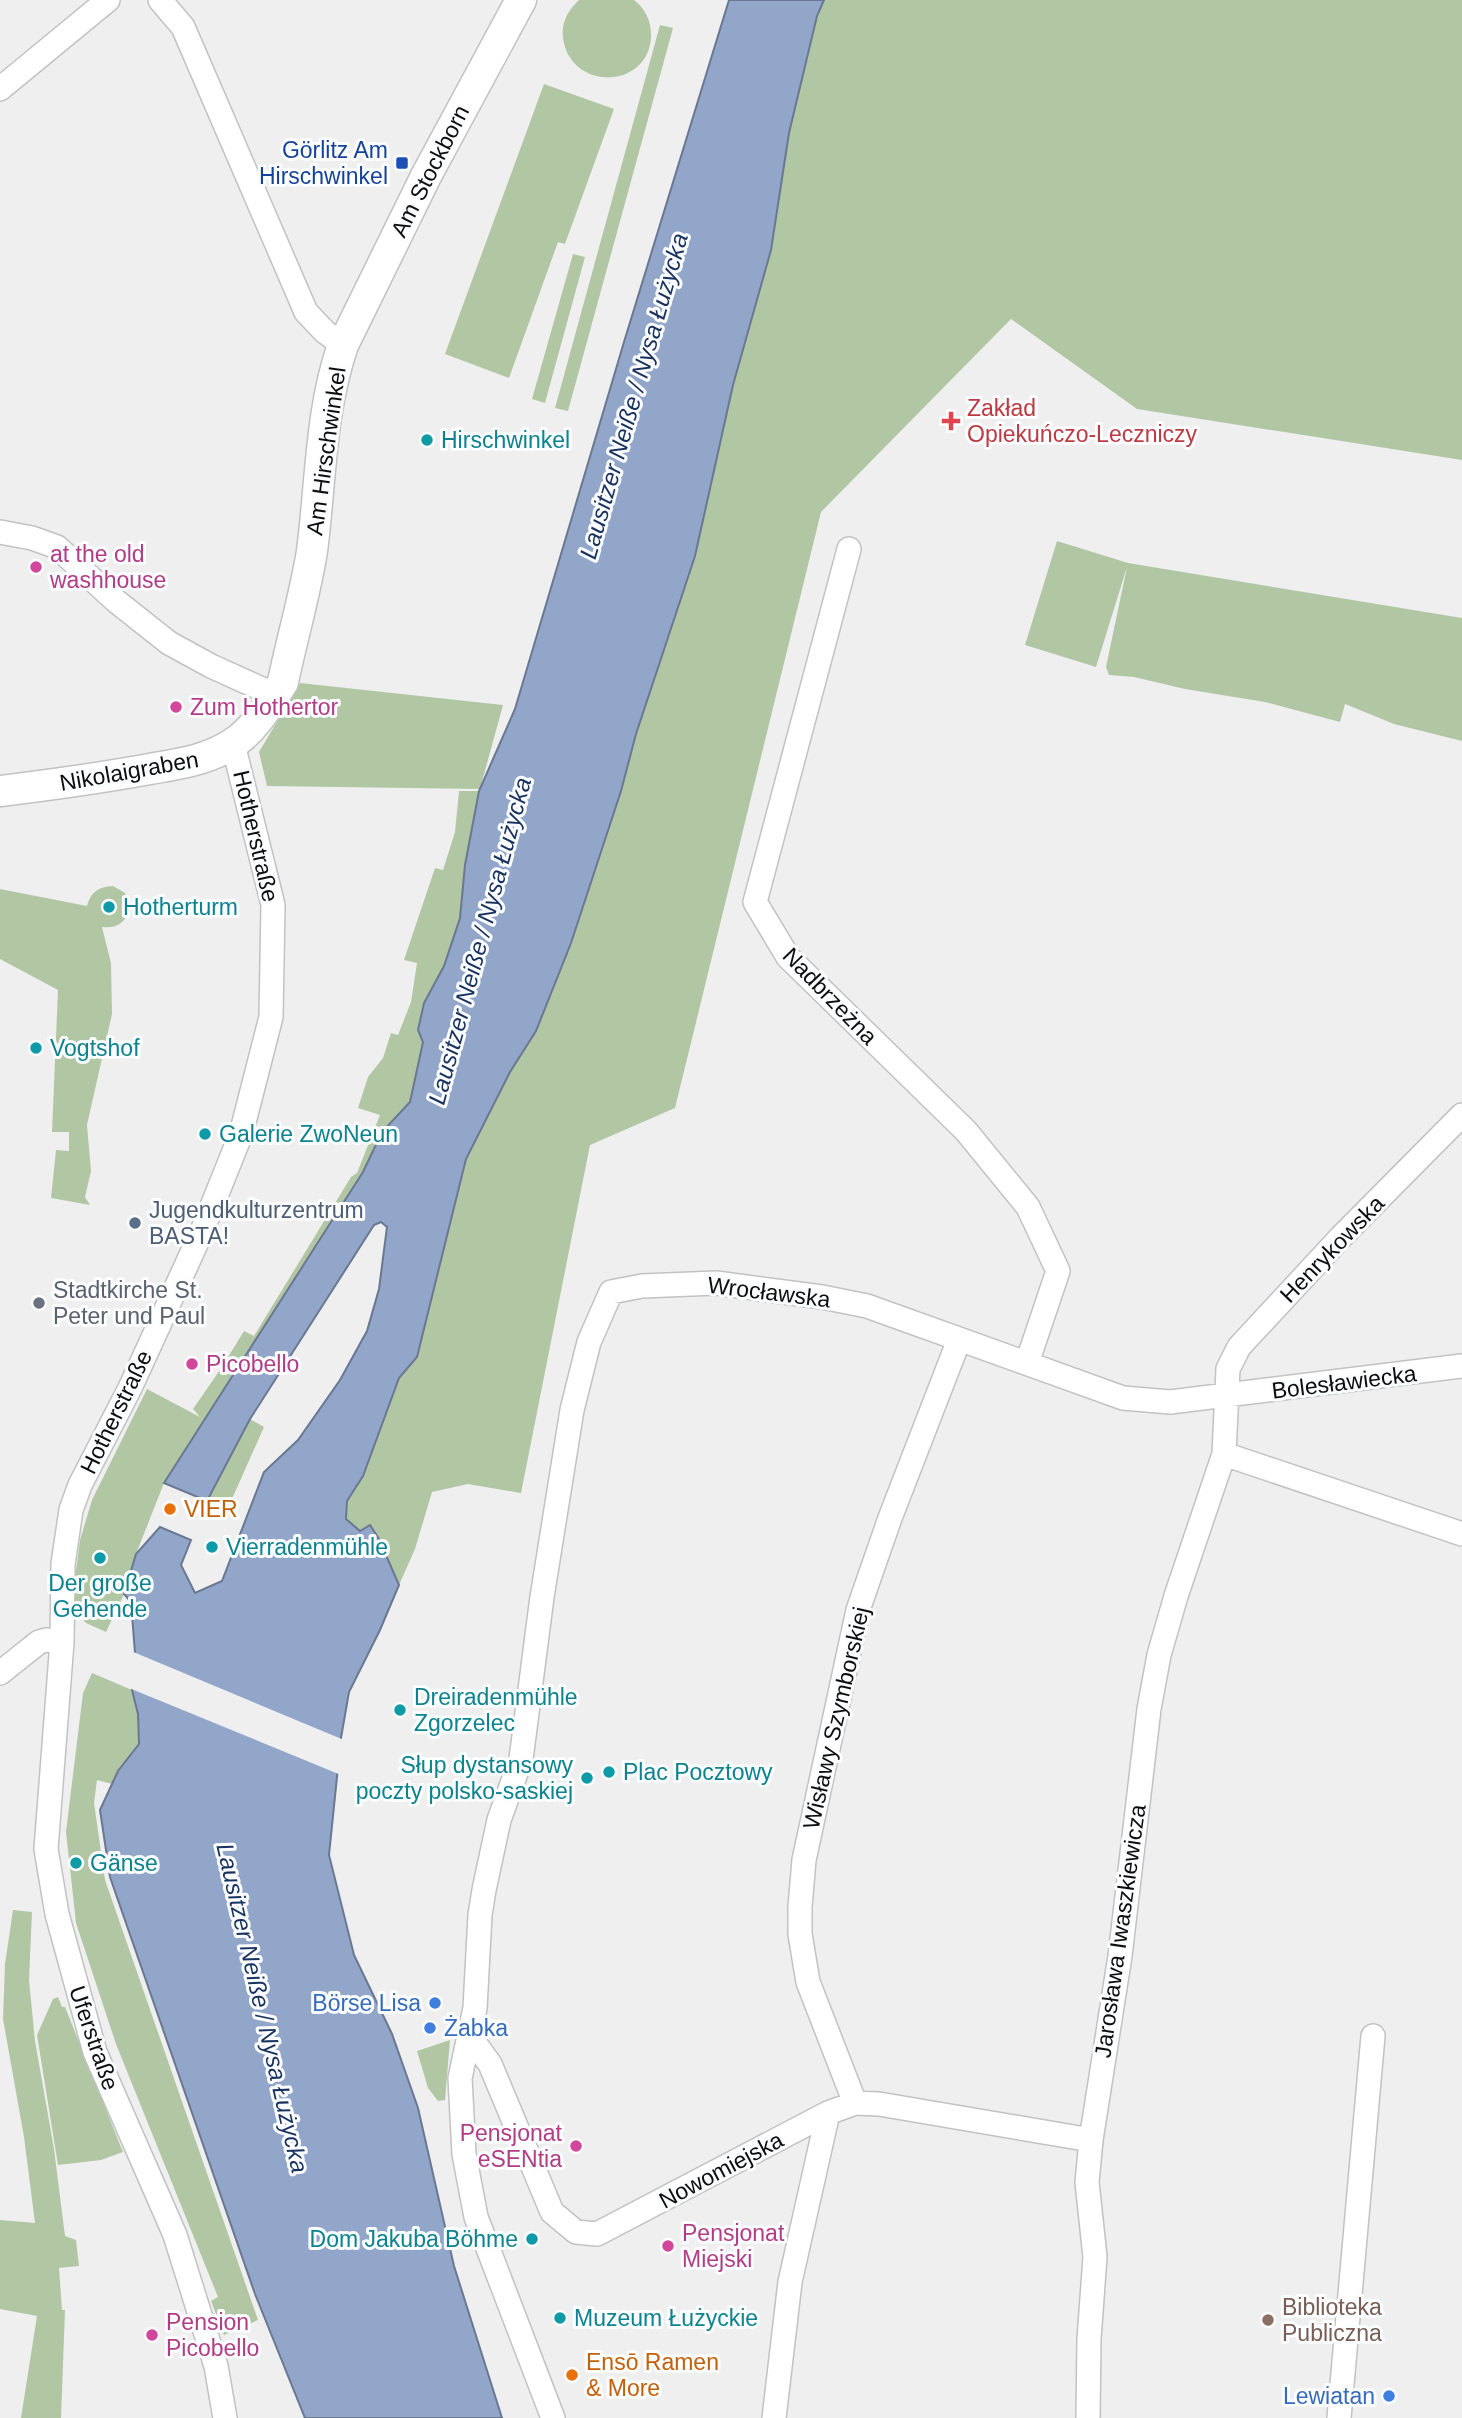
<svg xmlns="http://www.w3.org/2000/svg" width="1462" height="2418" font-family="Arial,sans-serif">
	<rect width="100%" height="100%" fill="#efeff0"/>
	<path fill="#b1c7a4" d="M 579,0 L 634,0 C 646,9 652,23 651,38 C 647,90 570,91 563,38 C 561,23 568,10 579,0 Z
		M 824,0 L 1462,0 L 1462,460 L 1137,409 L 1011,319 L 821,512 L 675,1108 L 590,1145 L 521,1493 L 468,1484 L 432,1492 L 415,1549 L 399,1585 L 370,1525 L 360,1531 L 346,1519 L 347,1501 L 363,1476 L 399,1378 L 417,1357 L 466,1159 L 510,1072 L 536,1031 L 571,943 L 621,791 L 636,734 L 695,556 L 733,385 L 771,250 L 789,133 L 817,16 Z
		M 660,25 L 673,28 L 568,411 L 555,408 Z
		M 544,84 L 614,109 L 565,244 L 558,242 L 509,378 L 445,354 Z
		M 573,254 L 585,257 L 545,403 L 532,399 Z
		M 1057,541 L 1128,563 L 1462,618 L 1462,741 L 1394,724 L 1345,704 L 1340,722 L 1265,702 L 1185,689 L 1134,677 L 1109,675 L 1106,667 L 1127,567 L 1096,667 L 1025,645 Z
		M 300,683 L 503,705 L 480,789 L 267,786 L 259,752 Z
		M 459,791 L 479,791 L 465,865 L 460,918 L 444,966 L 424,1003 L 423,1042 L 410,1102 L 382,1132 L 363,1172 L 164,1483 L 136,1554 L 124,1594 L 106,1632 L 86,1623 L 76,1611 L 73,1594 L 80,1540 L 92,1500 L 147,1389 L 200,1417 L 193,1409 L 222,1367 L 244,1331 L 254,1336 L 351,1177 L 357,1173 L 380,1115 L 358,1108 L 368,1077 L 383,1058 L 391,1033 L 398,1035 L 411,1002 L 417,963 L 404,960 L 435,868 L 443,870 L 455,832 Z
		M 113,886 L 125,893 L 131,908 C 125,922 118,929 102,927 L 111,963 L 112,1014 L 87,1125 L 91,1171 L 85,1197 L 90,1205 L 51,1198 L 56,1150 L 69,1151 L 69,1132 L 52,1132 L 58,990 L 0,959 L 0,889 L 87,906 C 91,892 98,887 113,886 Z
		M 250,1419 L 264,1427 L 227,1510 L 207,1501 Z
		M 92,1673 L 132,1690 L 138,1714 L 139,1744 L 119,1771 L 112,1784 L 97,1780 L 94,1803 L 105,1880 L 258,2320 L 224,2335 L 211,2301 L 218,2297 L 116,2044 L 76,1923 L 66,1832 L 83,1693 Z
		M 13,1910 L 32,1912 L 29,1980 L 35,2041 L 54,2149 L 65,2236 L 76,2240 L 79,2266 L 59,2268 L 62,2310 L 65,2310 L 61,2418 L 21,2418 L 37,2316 L 0,2309 L 0,2220 L 35,2223 L 24,2137 L 3,2019 L 5,1964 Z
		M 58,1997 L 62,2007 L 65,2007 L 123,2152 L 101,2160 L 58,2165 L 37,2035 L 53,1999 Z
		M 450,2040 L 445,2100 L 438,2101 L 428,2088 L 417,2051 Z"/>
	<path fill="#91a6c9" stroke="#6a7891" stroke-width="2" d="M 729,0 L 824,0 L 817,16 L 789,133 L 771,250 L 733,385 L 695,556 L 636,734 L 621,791 L 571,943 L 536,1031 L 510,1072 L 466,1159 L 417,1357 L 399,1378 L 363,1476 L 347,1501 L 346,1519 L 360,1531 L 370,1525 L 379,1539 L 399,1585 L 380,1630 L 349,1692 L 341,1738 L 329,1855 L 354,1955 L 392,2034 L 418,2108 L 454,2266 L 502,2418 L 305,2418 L 255,2294 L 110,1877 L 100,1810 L 118,1771 L 139,1744 L 138,1714 L 132,1690 L 135,1653 L 131,1602 L 124,1594 L 136,1554 L 160,1527 L 191,1540 L 181,1565 L 195,1593 L 222,1581 L 264,1472 L 298,1440 L 340,1380 L 367,1331 L 379,1289 L 387,1227 L 381,1222 L 374,1225 L 250,1419 L 207,1501 L 164,1483 L 363,1172 L 382,1132 L 410,1102 L 423,1042 L 418,1030 L 424,1003 L 444,966 L 460,918 L 465,865 L 479,791 L 515,709 L 624,342 Z"/>
	<path fill="#efeff0" d="M 131,1651 L 344,1740 L 341,1775 L 129,1688 Z"/>
	<g fill="none" stroke-linecap="round" stroke-linejoin="round">
		<g stroke="#c1c2c3" stroke-width="26">
			<path id="minor" d="M 160,0 L 183,27 L 306,312 L 325,332 L 343,345
				M 0,89 L 108,0
				M 0,532 L 32,538 L 57,547 L 116,601 L 169,643 L 211,666 L 275,695
				M 849,549 L 755,902 L 788,957 L 966,1131 L 1028,1207 L 1058,1271 L 1027,1363
				M 1224,1454 L 1462,1534
				M 0,1673 L 39,1642 L 46,1640 L 62,1642
				M 469,2035 L 490,2064 L 552,2212 L 576,2232 L 597,2234 L 828,2113 L 855,2103 L 879,2104 L 1091,2140
				M 855,2103 L 808,1982 L 800,1934 L 800,1907 L 804,1860 L 858,1610 L 890,1518 L 959,1340
				M 225,2418 L 216,2366 L 175,2235 L 95,2052 L 57,1914 L 46,1849 L 62,1642 L 63,1564 L 71,1510 L 80,1485 L 130,1388 L 202,1231 L 241,1134 L 271,1017 L 273,905 L 233,744
				M 553,2418 L 476,2217 L 464,2154 L 460,2078 L 475,2008 L 480,1915 L 484,1890 L 499,1820 L 521,1759 L 542,1597 L 572,1410 L 589,1342 L 611,1292 L 642,1286 L 716,1283 L 822,1297 L 867,1306 L 1123,1398 L 1170,1402 L 1462,1366
				M 774,2418 L 790,2282 L 828,2113
				M 1088,2418 L 1089,2339 L 1095,2257 L 1087,2182 L 1091,2140 L 1120,1956 L 1149,1709 L 1159,1655 L 1176,1596 L 1224,1454 L 1228,1369 L 1239,1347 L 1341,1237 L 1462,1115
				M 1339,2418 L 1373,2036"/>
		</g>
		<g stroke="#c1c2c3" stroke-width="33">
			<path id="tertiary" d="M 0,791 C 50,785 100,778 150,769 C 178,764 208,760 232,744 C 254,731 270,703 283,682 C 292,638 305,595 312,551 C 321,482 320,411 343,345 L 426,176 L 521,0"/>
		</g>
		<use href="#minor" stroke="#fff" stroke-width="23"/>
		<use href="#tertiary" stroke="#fff" stroke-width="30"/>
	</g>
	<rect fill="#1a4fb4" stroke="#fcfdfe" stroke-width="2.5" x="395" y="156" width="14" height="14" rx="3.5"/>
	<path fill="#e0444e" stroke="#fcfdfe" stroke-width="2.5" d="M947.5 410.5h7v7h7v7h-7v7h-7v-7h-7v-7h7z"/>
	<g fill="#0f9aa8" stroke="#fcfdfe" stroke-width="2.5">
		<circle cx="427" cy="440" r="7"/>
		<circle cx="109" cy="907" r="7"/>
		<circle cx="36" cy="1048" r="7"/>
		<circle cx="205" cy="1134" r="7"/>
		<circle cx="212" cy="1547" r="7"/>
		<circle cx="100" cy="1558" r="7"/>
		<circle cx="400" cy="1710" r="7"/>
		<circle cx="609" cy="1772" r="7"/>
		<circle cx="587" cy="1778" r="7"/>
		<circle cx="76" cy="1863" r="7"/>
		<circle cx="532" cy="2239" r="7"/>
		<circle cx="560" cy="2318" r="7"/>
	</g>
	<g fill="#d1479c" stroke="#fcfdfe" stroke-width="2.5">
		<circle cx="36" cy="567" r="7"/>
		<circle cx="176" cy="707" r="7"/>
		<circle cx="192" cy="1364" r="7"/>
		<circle cx="576" cy="2146" r="7"/>
		<circle cx="668" cy="2246" r="7"/>
		<circle cx="152" cy="2335" r="7"/>
	</g>
	<circle fill="#5c6f8a" stroke="#fcfdfe" stroke-width="2.5" cx="135" cy="1223" r="7"/>
	<circle fill="#6b7280" stroke="#fcfdfe" stroke-width="2.5" cx="39" cy="1303" r="7"/>
	<g fill="#e8710a" stroke="#fcfdfe" stroke-width="2.5">
		<circle cx="170" cy="1509" r="7"/>
		<circle cx="572" cy="2375" r="7"/>
	</g>
	<g fill="#3f7fe0" stroke="#fcfdfe" stroke-width="2.5">
		<circle cx="435" cy="2003" r="7"/>
		<circle cx="430" cy="2028" r="7"/>
		<circle cx="1389" cy="2396" r="7"/>
	</g>
	<circle fill="#8d6e63" stroke="#fcfdfe" stroke-width="2.5" cx="1268" cy="2320" r="7"/>
	<g text-anchor="middle" stroke-width="6" stroke-linejoin="round" paint-order="stroke">
		<g font-size="23" fill="#164399" stroke="#fcfdfe" text-anchor="end">
			<text x="388" y="158">Görlitz Am<tspan x="388" dy="26">Hirschwinkel</tspan></text>
		</g>
		<g font-size="23" fill="#0e0e0e" stroke="#fcfdfe">
			<text transform="translate(430 171) rotate(-63)" y="8">Am Stockborn</text>
			<text transform="translate(326 451) rotate(-82)" y="8">Am Hirschwinkel</text>
			<text transform="translate(129 771) rotate(-10)" y="8">Nikolaigraben</text>
			<text transform="translate(256 836) rotate(77)" y="8">Hotherstraße</text>
			<text transform="translate(830 996) rotate(46)" y="8">Nadbrzeżna</text>
			<text transform="translate(1332 1249) rotate(-46)" y="8">Henrykowska</text>
			<text transform="translate(769 1292) rotate(7)" y="8">Wrocławska</text>
			<text transform="translate(1344 1382) rotate(-7)" y="8">Bolesławiecka</text>
			<text transform="translate(116 1412) rotate(-64)" y="8">Hotherstraße</text>
			<text transform="translate(836 1718) rotate(-77)" y="8">Wisławy Szymborskiej</text>
			<text transform="translate(1120 1931) rotate(-82)" y="8">Jarosława Iwaszkiewicza</text>
			<text transform="translate(94 2038) rotate(71)" y="8">Uferstraße</text>
			<text transform="translate(721 2170) rotate(-28)" y="8">Nowomiejska</text>
		</g>
		<g font-size="23" fill="#be3a42" stroke="#fcfdfe" text-anchor="start">
			<text x="967" y="416">Zakład<tspan x="967" dy="26">Opiekuńczo-Leczniczy</tspan></text>
		</g>
		<g font-size="23" fill="#0d838f" stroke="#fcfdfe" text-anchor="start">
			<text x="441" y="448">Hirschwinkel</text>
			<text x="123" y="915">Hotherturm</text>
			<text x="50" y="1056">Vogtshof</text>
			<text x="219" y="1142">Galerie ZwoNeun</text>
			<text x="226" y="1555">Vierradenmühle</text>
			<text x="100" y="1591" text-anchor="middle">Der große<tspan x="100" dy="26">Gehende</tspan></text>
			<text x="414" y="1705">Dreiradenmühle<tspan x="414" dy="26">Zgorzelec</tspan></text>
			<text x="573" y="1773" text-anchor="end">Słup dystansowy<tspan x="573" dy="26">poczty polsko-saskiej</tspan></text>
			<text x="623" y="1780">Plac Pocztowy</text>
			<text x="90" y="1871">Gänse</text>
			<text x="518" y="2247" text-anchor="end">Dom Jakuba Böhme</text>
			<text x="574" y="2326">Muzeum Łużyckie</text>
		</g>
		<g font-size="23" fill="#b23c85" stroke="#fcfdfe" text-anchor="start">
			<text x="50" y="562">at the old<tspan x="50" dy="26">washhouse</tspan></text>
			<text x="190" y="715">Zum Hothertor</text>
			<text x="206" y="1372">Picobello</text>
			<text x="562" y="2141" text-anchor="end">Pensjonat<tspan x="562" dy="26">eSENtia</tspan></text>
			<text x="682" y="2241">Pensjonat<tspan x="682" dy="26">Miejski</tspan></text>
			<text x="166" y="2330">Pension<tspan x="166" dy="26">Picobello</tspan></text>
		</g>
		<g font-size="23" fill="#4e5e75" stroke="#fcfdfe" text-anchor="start">
			<text x="149" y="1218">Jugendkulturzentrum<tspan x="149" dy="26">BASTA!</tspan></text>
		</g>
		<g font-size="23" fill="#5b616d" stroke="#fcfdfe" text-anchor="start">
			<text x="53" y="1298">Stadtkirche St.<tspan x="53" dy="26">Peter und Paul</tspan></text>
		</g>
		<g font-size="23" fill="#c56008" stroke="#fcfdfe" text-anchor="start">
			<text x="184" y="1517">VIER</text>
			<text x="586" y="2370">Ensō Ramen<tspan x="586" dy="26">&amp; More</tspan></text>
		</g>
		<g font-size="23" fill="#366cbe" stroke="#fcfdfe" text-anchor="end">
			<text x="421" y="2011">Börse Lisa</text>
			<text x="444" y="2036" text-anchor="start">Żabka</text>
			<text x="1375" y="2404">Lewiatan</text>
		</g>
		<g font-size="23" fill="#785e54" stroke="#fcfdfe" text-anchor="start">
			<text x="1282" y="2315">Biblioteka<tspan x="1282" dy="26">Publiczna</tspan></text>
		</g>
		<g font-size="24" font-style="italic" fill="#18325f" stroke="#fcfdfe">
			<text transform="translate(634 396) rotate(-74)" y="8">Lausitzer Neiße / Nysa Łużycka</text>
			<text transform="translate(480 941) rotate(-75)" y="8">Lausitzer Neiße / Nysa Łużycka</text>
			<text transform="translate(262 2008) rotate(77)" y="8">Lausitzer Neiße / Nysa Łużycka</text>
		</g>
	</g>
</svg>
